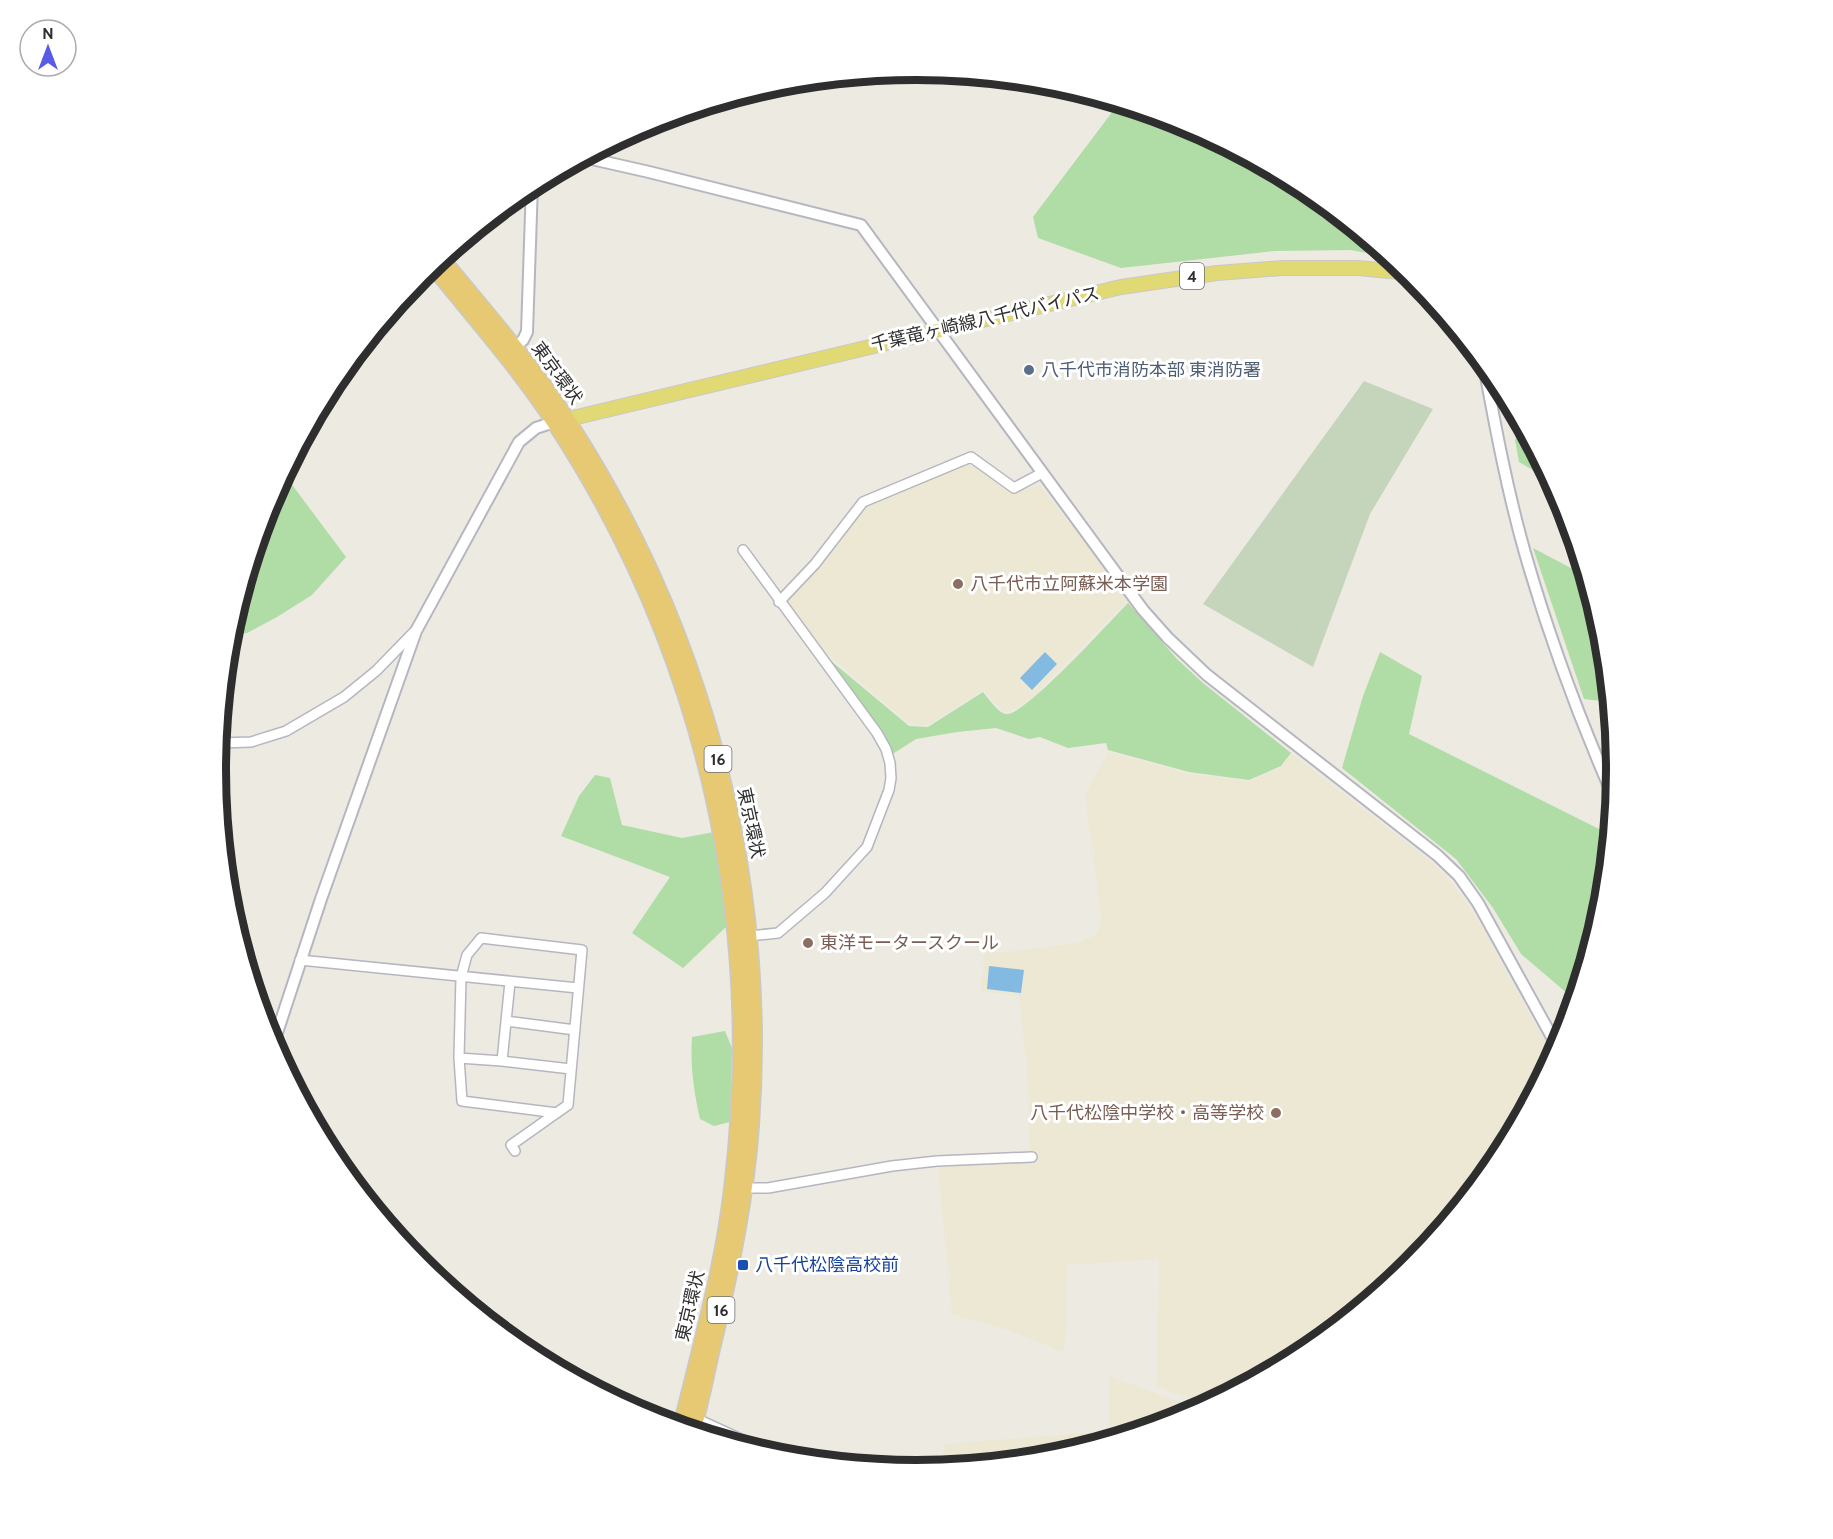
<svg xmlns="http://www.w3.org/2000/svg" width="1833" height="1539" font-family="Cabin,'Noto Sans JP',sans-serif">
	<rect width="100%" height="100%" fill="#edeae2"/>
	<path fill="#ece8d4" d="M 971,461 L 1013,493 L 1039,484 L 1089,548 L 1127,601 L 1030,700 L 1009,712 L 1004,712 L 983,690 L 928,725 L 910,724 L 818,646 L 786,605 L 785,600 L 866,505 Z
		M 1108,752 L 1190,774 L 1249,781 L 1281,767 L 1292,754 L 1429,860 L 1450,881 L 1478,920 L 1553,1057 L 1499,1159 L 1412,1265 L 1305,1352 L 1211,1402 L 1184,1396 L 1157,1386 L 1159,1259 L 1067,1265 L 1066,1329 L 1063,1352 L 1005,1329 L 952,1314 L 938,1166 L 1031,1162 L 1027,1068 L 1019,996 L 981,991 L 985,948 L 993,952 L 1007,952 L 1077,943 L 1092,937 L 1098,932 L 1101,916 L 1085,795 Z
		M 1109,1376 L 1177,1401 L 1202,1407 L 1184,1417 L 1053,1457 L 944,1467 L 944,1444 L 1109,1431 Z"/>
	<path fill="#b0dca6" d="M 1119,103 L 1185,122 L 1306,187 L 1391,257 L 1350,250 L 1275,251 L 1121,268 L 1038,238 L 1033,217 Z
		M 1523,426 L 1553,482 L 1519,462 L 1515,440 Z
		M 284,474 L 346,557 L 312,595 L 277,617 L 247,633 L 229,635 L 269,501 Z
		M 1533,548 L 1586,576 L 1604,633 L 1610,702 L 1584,699 Z
		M 1128,603 L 1177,659 L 1203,683 L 1291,753 L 1281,766 L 1249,780 L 1189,772 L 1108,750 L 1106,743 L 1068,748 L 1040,737 L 1029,739 L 996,728 L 957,732 L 916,739 L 891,755 L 824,655 L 909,726 L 928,727 L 983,692 C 988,698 998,713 1006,714 C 1024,717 1111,620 1128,603 Z
		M 1380,652 L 1422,676 L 1409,734 L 1611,835 L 1603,906 L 1575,1000 L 1521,954 L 1493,908 L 1456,859 L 1342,768 L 1363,696 Z
		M 595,775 L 610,778 L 622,825 L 682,838 L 714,832 L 726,906 L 726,927 L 683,968 L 632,933 L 670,877 L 561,836 L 579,796 Z
		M 725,1031 L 732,1048 L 730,1122 L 714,1126 L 700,1119 C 694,1092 690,1066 692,1037 Z"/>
	<path fill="#c4d5bc" d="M 1364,381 L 1433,409 L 1370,514 L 1313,667 L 1203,604 Z"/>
	<path fill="#83bae1" d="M 1045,652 L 1057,664 L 1032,690 L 1020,678 Z
		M 989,966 L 1024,970 L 1021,993 L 987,989 Z"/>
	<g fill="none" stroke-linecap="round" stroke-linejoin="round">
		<g stroke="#b6b6c0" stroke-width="12">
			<path id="minor" d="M 743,550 L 877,733 L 886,749 L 890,763 L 891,778 L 889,790 L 867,847 L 825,893 L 778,933 L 749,936
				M 779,602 L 815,564 L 863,502 L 971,457 L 1014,488 L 1042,473
				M 219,743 L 251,742 L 286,731 L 344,697 L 376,671 L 414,632
				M 300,960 L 578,988
				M 506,1021 L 575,1030
				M 459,1058 L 502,1061 L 510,982
				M 502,1061 L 571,1069
				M 515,1151 L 511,1145 C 530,1132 549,1118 568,1105 L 582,950 L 481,938 L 467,955 L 461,977 L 459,1058 L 462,1101 L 557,1113
				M 740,1188 L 768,1188 L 892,1166 L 937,1161 L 1032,1157
				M 693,1417 L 776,1455"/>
		</g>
		<g stroke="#b6b6c0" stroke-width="14">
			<path id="tertiary" d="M 583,157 L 649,172 L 861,225 L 1143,610 L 1167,637 L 1207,675 L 1437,855 L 1459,876 L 1478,903 L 1558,1048
				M 514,348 L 523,340 L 527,332 L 532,184
				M 1483,360 C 1495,425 1507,490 1525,553 C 1549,637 1579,718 1614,798
				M 273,1045 L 321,899 L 416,631 L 519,442 L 536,428 L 554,422"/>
		</g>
		<g stroke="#c9c9c9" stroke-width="16">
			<path id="primary" d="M 556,422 L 1121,287 L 1217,273 L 1283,268 L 1358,268 L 1410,273"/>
		</g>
		<g stroke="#c9c9c9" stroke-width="18">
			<path id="trunk" d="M 441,258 C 485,312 532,364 569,423 C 704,632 769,877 751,1126 C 746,1196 732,1264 716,1332 C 708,1364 702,1398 693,1430
				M 432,265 C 474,317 519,368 555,423 C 704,651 765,918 732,1188 C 723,1269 700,1348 681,1427"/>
		</g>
		<use href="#minor" stroke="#fff" stroke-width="9"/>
		<use href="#tertiary" stroke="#fff" stroke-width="10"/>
		<use href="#primary" stroke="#e1d974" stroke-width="14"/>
		<use href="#trunk" stroke="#e6c972" stroke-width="15"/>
	</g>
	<circle fill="#5c6f8a" stroke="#fff" stroke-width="2" cx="1029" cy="370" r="6"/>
	<g fill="#8d6e63" stroke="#fff" stroke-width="2">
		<circle cx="958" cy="584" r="6"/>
		<circle cx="808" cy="943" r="6"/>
		<circle cx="1276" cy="1113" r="6"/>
	</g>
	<rect fill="#1a4fb4" stroke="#fff" stroke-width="2" x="737" y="1259" width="12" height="12" rx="3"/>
	<g text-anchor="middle" stroke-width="6" stroke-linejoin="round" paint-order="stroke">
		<g fill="#fff" stroke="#6d6d6d" stroke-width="1.5">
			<rect x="1180" y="263" width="24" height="26" rx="4.5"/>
			<rect x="704.5" y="746" width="27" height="26" rx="4.5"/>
			<rect x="707.5" y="1297" width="27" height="26" rx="4.5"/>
		</g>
		<g font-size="16" font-weight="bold" fill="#2e2e2e">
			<text x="1192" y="282">4</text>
			<text x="718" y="765">16</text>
			<text x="721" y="1316">16</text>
		</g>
		<g font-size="18" fill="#2e2e2e" stroke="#fff">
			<text transform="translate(985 319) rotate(-13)" y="6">千葉竜ヶ崎線八千代バイパス</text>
			<text transform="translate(557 373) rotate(54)" y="6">東京環状</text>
			<text transform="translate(751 823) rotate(78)" y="6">東京環状</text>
			<text transform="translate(690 1306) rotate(-77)" y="6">東京環状</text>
		</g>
		<g font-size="18" fill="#4e5e75" stroke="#fff" text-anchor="start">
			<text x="1041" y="376">八千代市消防本部 東消防署</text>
		</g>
		<g font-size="18" fill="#785e54" stroke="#fff" text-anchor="start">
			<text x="970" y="590">八千代市立阿蘇米本学園</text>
			<text x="820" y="949">東洋モータースクール</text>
			<text x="1264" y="1119" text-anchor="end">八千代松陰中学校・高等学校</text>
		</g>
		<g font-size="18" fill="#164399" stroke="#fff" text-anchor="start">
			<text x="755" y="1271">八千代松陰高校前</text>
		</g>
	</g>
	<path d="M0 0H1833V1539H0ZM226 770a690 690 0 1 1 1380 0a690 690 0 1 1-1380 0Z" fill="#fff" fill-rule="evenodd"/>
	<path fill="none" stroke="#2e2e2e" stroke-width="8" d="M226 770a690 690 0 1 1 1380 0a690 690 0 1 1-1380 0Z"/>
	<g transform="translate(48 48)"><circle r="28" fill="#ffffff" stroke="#ababab" stroke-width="1.5"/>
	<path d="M0-4.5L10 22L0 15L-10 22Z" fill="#585ce5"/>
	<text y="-9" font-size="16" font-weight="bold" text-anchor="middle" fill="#2e2e2e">N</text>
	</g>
</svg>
